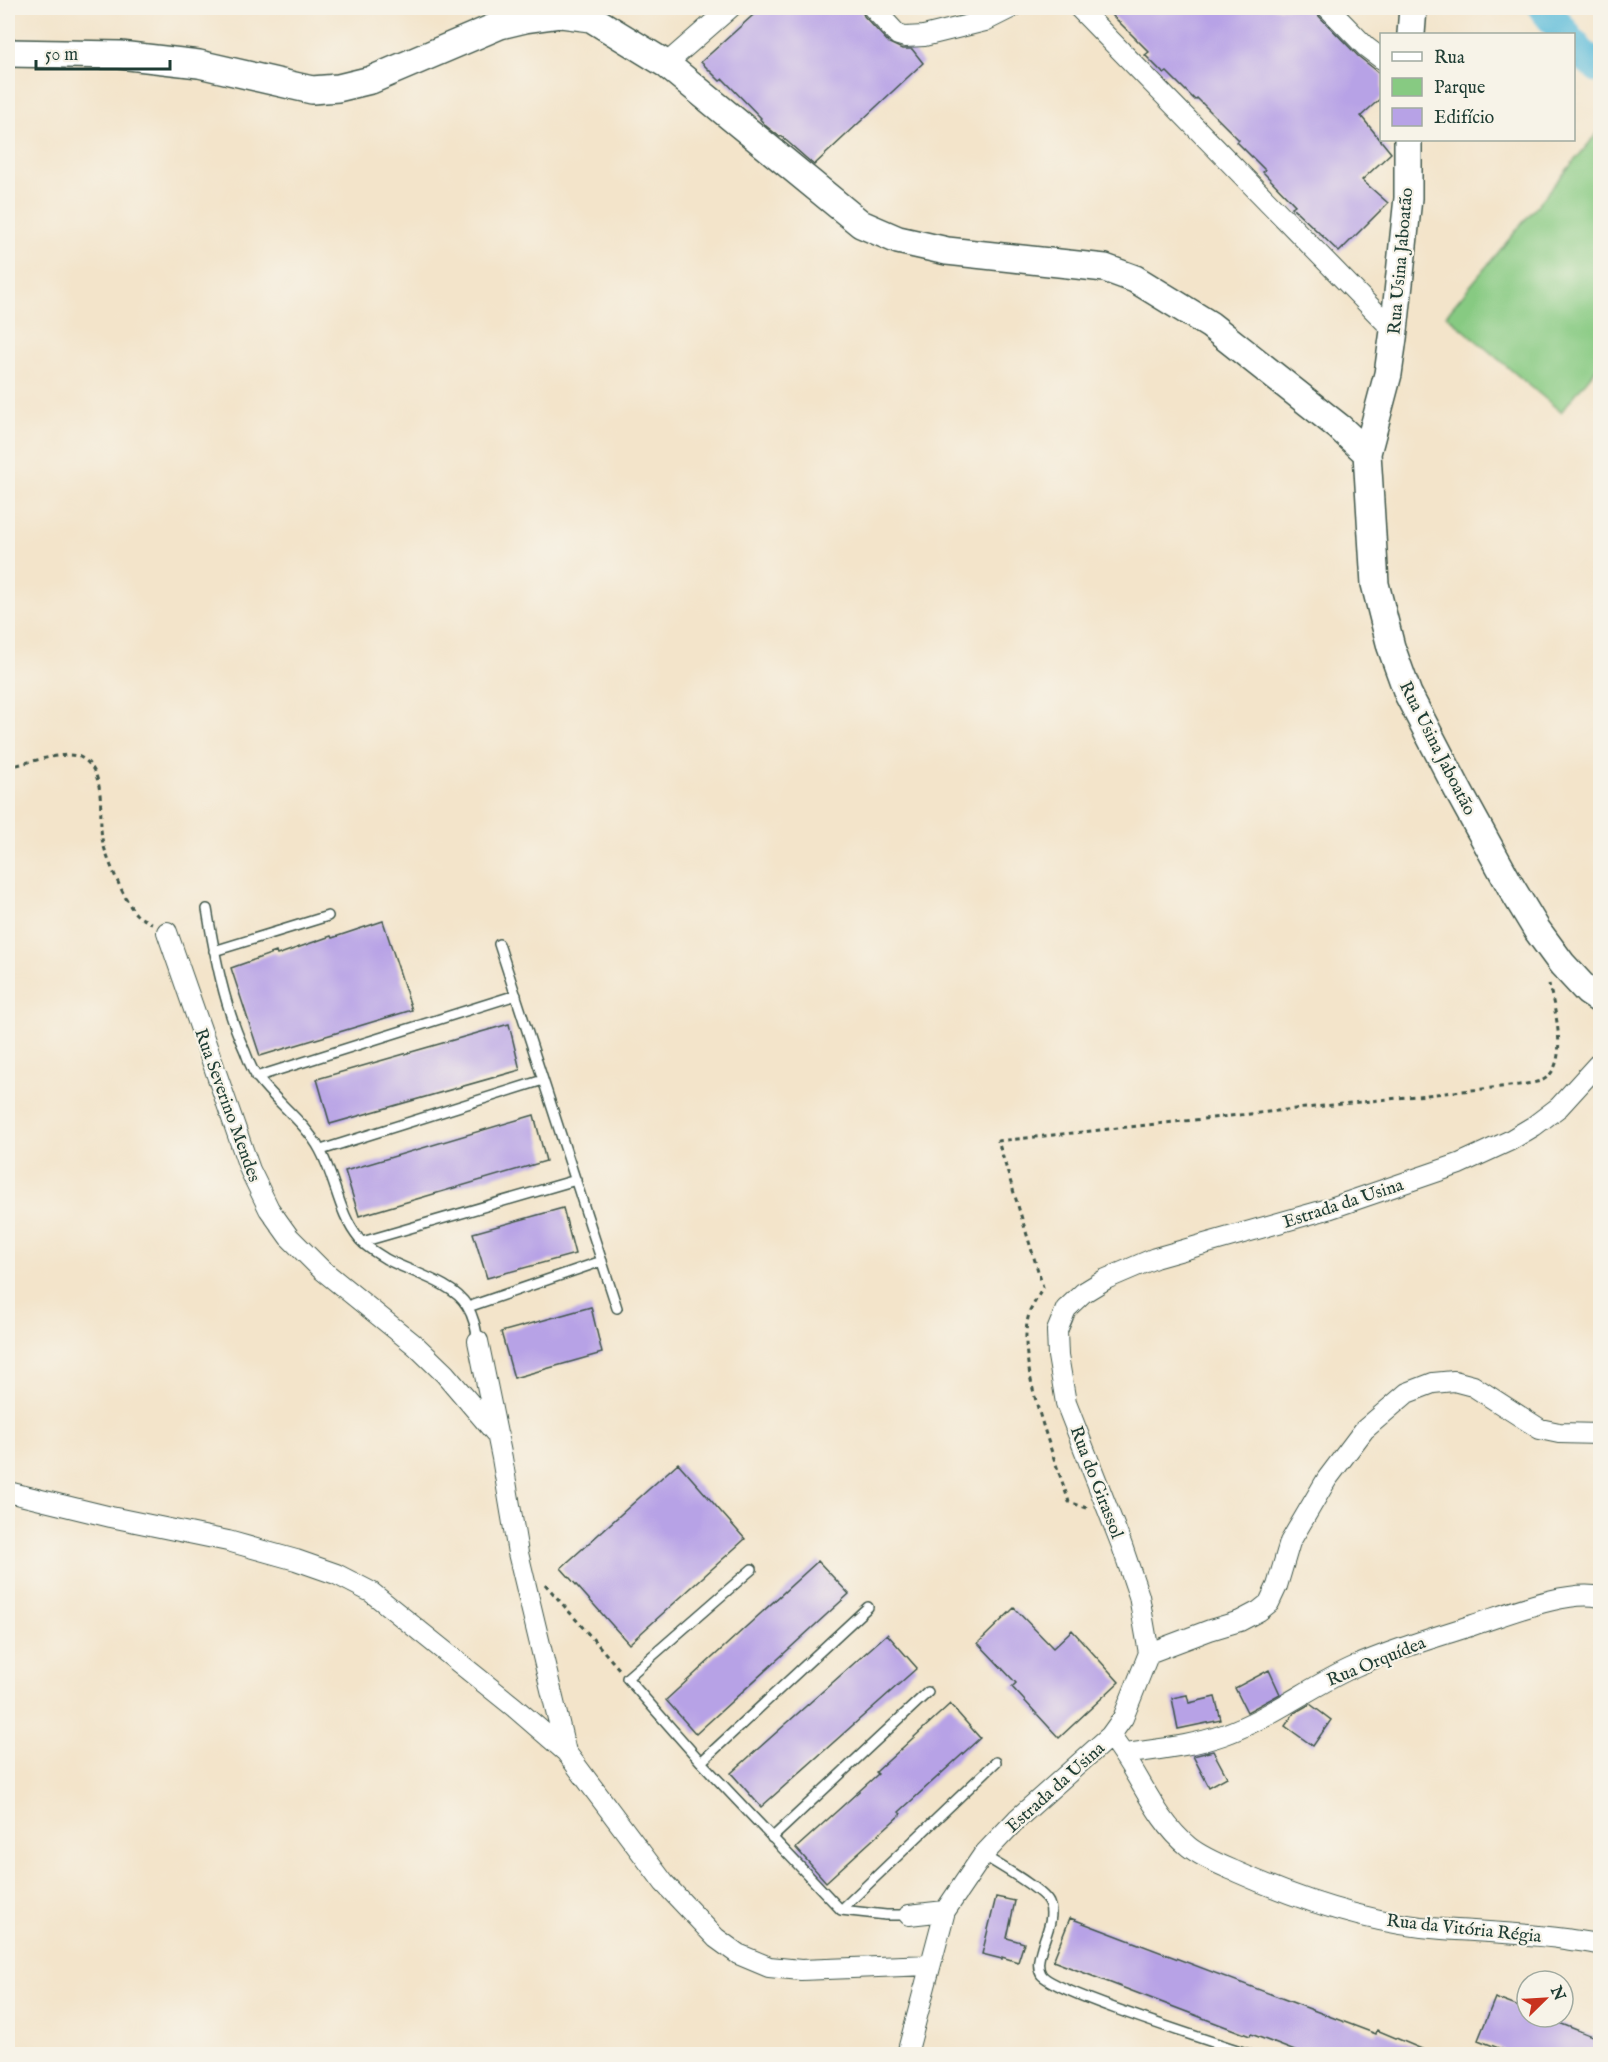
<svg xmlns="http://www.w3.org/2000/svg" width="1608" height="2062" font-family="'IM FELL English',serif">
	<rect width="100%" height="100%" fill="#f7f3e8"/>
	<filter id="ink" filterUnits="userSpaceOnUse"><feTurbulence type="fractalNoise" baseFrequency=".0167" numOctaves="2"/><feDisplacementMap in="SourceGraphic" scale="12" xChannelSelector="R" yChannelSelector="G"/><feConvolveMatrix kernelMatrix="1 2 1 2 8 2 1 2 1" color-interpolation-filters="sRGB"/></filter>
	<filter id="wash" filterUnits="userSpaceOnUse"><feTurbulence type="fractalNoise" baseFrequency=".008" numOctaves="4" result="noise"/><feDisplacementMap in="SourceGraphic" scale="24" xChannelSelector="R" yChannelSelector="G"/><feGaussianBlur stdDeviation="1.35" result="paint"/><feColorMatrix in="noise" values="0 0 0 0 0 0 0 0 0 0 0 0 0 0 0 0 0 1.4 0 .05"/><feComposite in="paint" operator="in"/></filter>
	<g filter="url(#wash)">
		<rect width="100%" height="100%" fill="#f3e4ca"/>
		<path fill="#87ca82" stroke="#53845b" stroke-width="1.5" d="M 1600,130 L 1600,364 L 1561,412 L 1446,315 Z"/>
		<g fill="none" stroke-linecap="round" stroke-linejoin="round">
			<path stroke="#5bbcda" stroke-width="32" d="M 1544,8 L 1565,34
				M 1574,45 L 1580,53 L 1600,68"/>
		</g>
		<g id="blocks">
			<path fill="#b7a2e6" d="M 761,8 L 861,8 L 864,16 L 889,43 L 902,49 L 912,49 L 923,63 L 814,165 L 781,136 L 780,137 L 766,126 L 760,119 L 761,118 L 723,79 L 720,81 L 701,62 Z
				M 1105,8 L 1316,8 L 1319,16 L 1358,56 L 1382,75 L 1382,97 L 1361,116 L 1391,153 L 1362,180 L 1388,203 L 1339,252 L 1292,207 L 1295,205 L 1263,172 L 1265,170 L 1237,142 L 1239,140 L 1197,98 L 1195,100 L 1167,72 L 1164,74 L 1145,55 L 1149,52 Z
				M 383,921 L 412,1010 L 260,1056 L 231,968 L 276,952 L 277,955 L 331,936 L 332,938 Z
				M 509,1024 L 520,1070 L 330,1124 L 317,1079 Z
				M 534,1115 L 546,1161 L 359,1216 L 345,1171 Z
				M 563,1208 L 575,1254 L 487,1278 L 473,1233 Z
				M 591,1307 L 602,1353 L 514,1378 L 501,1332 Z
				M 678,1463 L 745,1539 L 629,1644 L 561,1568 Z
				M 818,1561 L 849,1594 L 696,1734 L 666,1700 Z
				M 1014,1608 L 1053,1648 L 1072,1630 L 1119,1682 L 1059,1738 L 1012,1687 L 1016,1683 L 978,1643 Z
				M 887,1634 L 917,1668 L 761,1807 L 731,1773 Z
				M 1269,1670 L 1280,1694 L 1247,1712 L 1235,1688 Z
				M 1187,1695 L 1189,1703 L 1215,1697 L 1221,1720 L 1178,1729 L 1172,1698 Z
				M 950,1704 L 980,1738 L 899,1812 L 901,1814 L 826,1882 L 796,1848 L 878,1774 L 876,1772 Z
				M 1310,1704 L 1331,1720 L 1313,1746 L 1285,1726 L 1294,1713 Z
				M 1213,1751 L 1227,1777 L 1209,1787 L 1193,1756 Z
				M 996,1897 L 1015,1901 L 1007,1938 L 1024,1943 L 1018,1962 L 1002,1957 L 1002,1959 L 982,1954 Z
				M 1070,1918 L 1376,2034 L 1377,2030 L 1436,2055 L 1305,2055 L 1251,2034 L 1250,2036 L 1053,1961 Z
				M 1495,1998 L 1527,2010 L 1527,2017 L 1544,2017 L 1600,2039 L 1600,2055 L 1516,2055 L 1478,2040 Z"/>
		</g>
	</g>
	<g filter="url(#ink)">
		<use href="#blocks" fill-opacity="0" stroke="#3f564a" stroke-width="1.5"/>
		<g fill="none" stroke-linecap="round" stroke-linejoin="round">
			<g stroke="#3f564a" stroke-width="12">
				<path id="lane" d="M 207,909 C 215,957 224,1005 244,1049 C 248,1058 251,1070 258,1078 C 277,1103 305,1122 320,1150 C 336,1179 338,1214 360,1240 C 367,1248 377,1253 386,1259 C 410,1272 454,1283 467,1306 C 474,1317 476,1329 478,1341
					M 499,944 L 617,1308
					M 214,951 L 328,916
					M 256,1077 L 516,995
					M 321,1150 L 543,1080
					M 362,1242 L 576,1180
					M 468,1307 L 602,1261
					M 752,1569 L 627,1678 L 701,1762 L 841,1910 L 886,1915 L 909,1915
					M 701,1762 L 868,1607
					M 772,1838 L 928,1692
					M 983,1855 C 997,1864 1044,1890 1049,1903 C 1055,1916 1046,1934 1042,1947 C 1040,1955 1036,1965 1041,1974 C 1050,1991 1220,2044 1249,2054
					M 841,1910 L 996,1762"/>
			</g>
			<g stroke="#3f564a" stroke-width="22">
				<path id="street" d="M 873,8 L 898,35 L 905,37 L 924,36 L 985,21 L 1011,8
					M 1079,8 L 1394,331
					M 1328,8 L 1366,47 L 1382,59
					M 666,64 L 730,8
					M 167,932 L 250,1170 L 269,1209 L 289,1237 L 321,1269 L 416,1346 L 445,1374 L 498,1436
					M 478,1341 L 502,1458 L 518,1553 L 566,1752
					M 8,1492 L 111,1517 L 228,1541 L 296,1560 L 336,1574 L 371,1592 L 514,1707 L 566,1752 L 664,1883 L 716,1938 L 738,1954 L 769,1967 L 801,1970 L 929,1965
					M 1149,1653 L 1139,1596 L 1122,1546 L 1066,1403 L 1058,1356 L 1057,1331 L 1066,1309 L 1083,1293 L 1106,1279 L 1155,1258 L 1328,1209 L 1459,1164 L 1509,1141 L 1534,1126 L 1559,1107 L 1600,1062
					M 1149,1653 L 1210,1630 L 1240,1621 L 1259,1611 L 1269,1603 L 1277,1586 L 1290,1542 L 1327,1479 L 1364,1430 L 1407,1393 L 1433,1383 L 1454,1381 L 1473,1386 L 1540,1429 L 1559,1433 L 1600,1434
					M 1110,1736 C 1139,1771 1153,1818 1189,1847 C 1203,1858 1221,1865 1237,1872 C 1302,1901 1372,1924 1442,1929 C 1483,1932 1524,1933 1565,1939 C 1577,1941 1589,1942 1600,1945
					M 1125,1754 C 1158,1749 1192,1746 1223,1735 C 1271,1718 1310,1686 1356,1666 C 1394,1649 1434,1638 1473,1625 C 1505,1615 1568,1589 1600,1597
					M 909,1915 L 945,1911 L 983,1855 L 1017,1819 L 1110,1736 L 1123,1718 L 1149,1653
					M 907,2054 L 945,1911"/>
			</g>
			<g stroke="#3f564a" stroke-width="30">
				<path id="secondary" d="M 1411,34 L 1413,8
					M 8,53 L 120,55 L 199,64 L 312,90 L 338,88 L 371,80 L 500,25 L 525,19 L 561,14 L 591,18 L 666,64 L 861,224 L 898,240 L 947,251 L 1105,268 L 1135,279 L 1210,325 L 1339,427 L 1367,453
					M 1408,140 L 1408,198 L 1394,331 L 1388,374 L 1367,453 L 1375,584 L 1391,647 L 1408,694 L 1460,794 L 1511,887 L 1537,930 L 1562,964 L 1588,992 L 1600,1000"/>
			</g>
			<path stroke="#3f564a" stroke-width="3" stroke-dasharray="4.5 4.5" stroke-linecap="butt" d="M 8,767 C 25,764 64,750 80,757 C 108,771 98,814 102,838 C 104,854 126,903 136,914 C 140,918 147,921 152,923
				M 1087,1508 L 1069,1502 C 1054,1455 1013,1358 1030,1311 C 1034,1303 1039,1295 1043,1287 L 998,1141 L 1519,1085 C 1526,1084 1536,1083 1543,1080 C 1571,1065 1554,1007 1549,984
				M 545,1584 L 619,1669"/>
			<use href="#lane" stroke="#fff" stroke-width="9"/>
			<use href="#street" stroke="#fff" stroke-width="20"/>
			<use href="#secondary" stroke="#fff" stroke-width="27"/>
		</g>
	</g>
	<g text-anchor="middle" stroke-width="4.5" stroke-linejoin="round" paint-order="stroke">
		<g font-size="18" fill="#1f3d34" stroke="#f7f3e8">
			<text transform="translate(1400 261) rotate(-85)" y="6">Rua Usina Jaboatão</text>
			<text transform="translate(1438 748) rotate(63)" y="6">Rua Usina Jaboatão</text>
			<text transform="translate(228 1105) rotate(70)" y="6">Rua Severino Mendes</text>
			<text transform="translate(1343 1203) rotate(-18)" y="6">Estrada da Usina</text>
			<text transform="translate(1097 1482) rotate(69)" y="6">Rua do Girassol</text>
			<text transform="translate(1376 1661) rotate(-22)" y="6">Rua Orquídea</text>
			<text transform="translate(1055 1787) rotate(-42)" y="6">Estrada da Usina</text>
			<text transform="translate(1464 1928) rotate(6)" y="6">Rua da Vitória Régia</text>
		</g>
	</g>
	<rect width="1608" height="2062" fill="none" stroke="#f7f3e8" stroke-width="30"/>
	<rect x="1380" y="33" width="195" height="108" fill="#f7f3e8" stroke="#a1aaa0" stroke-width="1.5"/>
	<rect x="1392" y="52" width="30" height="9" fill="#ffffff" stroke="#a1aaa0" stroke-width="1.5"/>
	<text x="1434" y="63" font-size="18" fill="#1f3d34">Rua</text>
	<rect x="1392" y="78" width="30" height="18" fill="#87ca82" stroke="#a1aaa0" stroke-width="1.5"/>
	<text x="1434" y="93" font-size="18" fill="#1f3d34">Parque</text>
	<rect x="1392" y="108" width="30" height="18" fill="#b7a2e6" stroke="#a1aaa0" stroke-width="1.5"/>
	<text x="1434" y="123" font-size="18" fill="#1f3d34">Edifício</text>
	<g transform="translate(1545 1999) rotate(66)"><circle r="28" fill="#f7f3e8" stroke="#a1aaa0" stroke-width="1.5"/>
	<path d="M0-4.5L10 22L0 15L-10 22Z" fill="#c8321e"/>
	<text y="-9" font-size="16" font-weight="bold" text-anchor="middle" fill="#1f3d34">N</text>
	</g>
	<path d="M36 60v9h134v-9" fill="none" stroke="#1f3d34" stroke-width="3"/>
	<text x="45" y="60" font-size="18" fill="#1f3d34" stroke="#f7f3e8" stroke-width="4.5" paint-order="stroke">50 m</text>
</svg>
